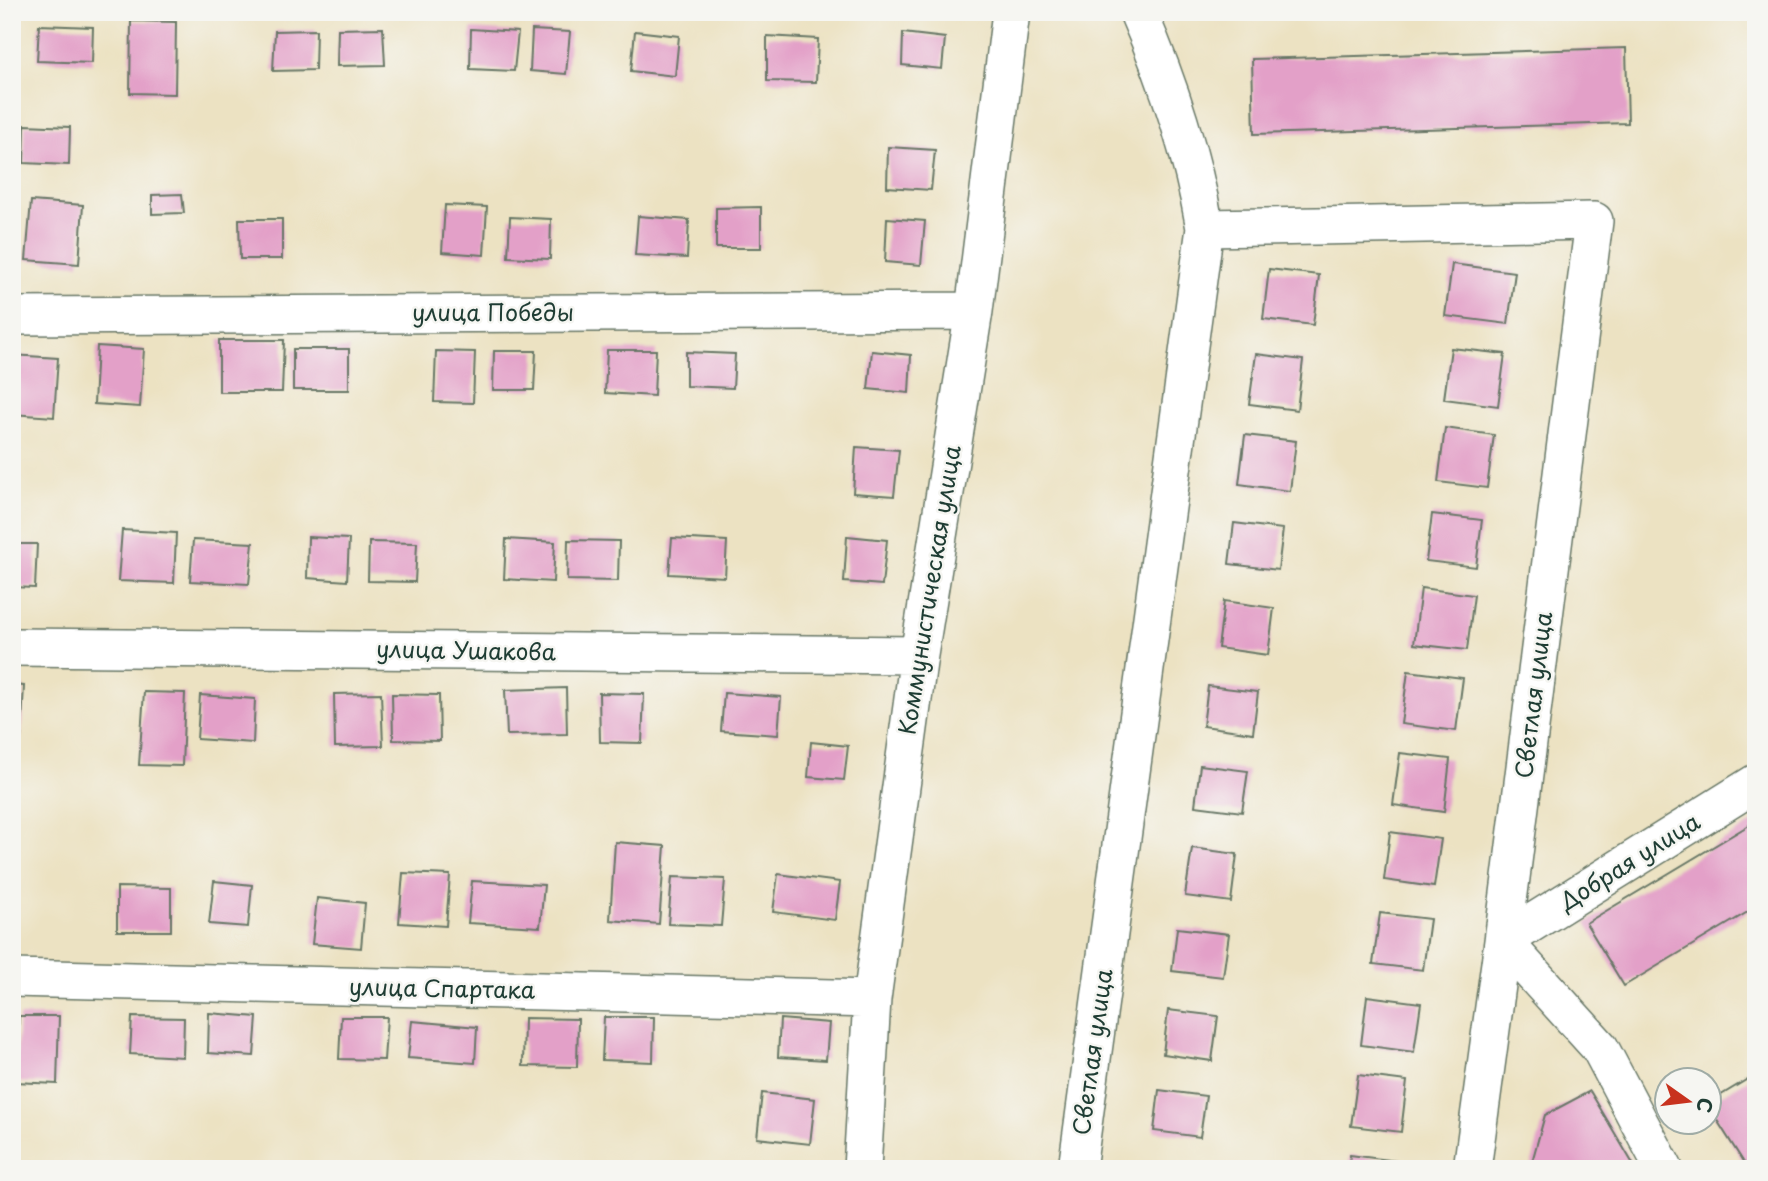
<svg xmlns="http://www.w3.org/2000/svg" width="1768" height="1181" font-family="'Playpen Sans',sans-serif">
	<rect width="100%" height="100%" fill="#f6f6f2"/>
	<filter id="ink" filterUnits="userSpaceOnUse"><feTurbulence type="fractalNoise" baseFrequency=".0143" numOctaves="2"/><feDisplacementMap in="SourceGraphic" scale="14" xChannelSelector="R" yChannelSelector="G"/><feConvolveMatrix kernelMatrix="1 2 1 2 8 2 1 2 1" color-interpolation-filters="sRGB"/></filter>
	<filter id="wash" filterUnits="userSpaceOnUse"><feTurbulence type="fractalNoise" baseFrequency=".00686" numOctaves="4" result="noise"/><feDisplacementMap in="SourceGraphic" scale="28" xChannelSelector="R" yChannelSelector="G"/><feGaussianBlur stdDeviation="1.57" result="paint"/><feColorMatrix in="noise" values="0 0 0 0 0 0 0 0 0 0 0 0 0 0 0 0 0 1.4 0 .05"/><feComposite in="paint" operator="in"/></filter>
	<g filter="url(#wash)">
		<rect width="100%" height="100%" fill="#ece2c2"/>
		<g id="blocks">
			<path fill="#e3a0c8" d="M 131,21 L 176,22 L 175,94 L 130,93 Z
				M 39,25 L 93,27 L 92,63 L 37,61 Z
				M 383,28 L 385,65 L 337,66 L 338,29 Z
				M 471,29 L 518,32 L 514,71 L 470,69 Z
				M 316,30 L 315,70 L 273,71 L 275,31 Z
				M 532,30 L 570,32 L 566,74 L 530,71 Z
				M 635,31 L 679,36 L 675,76 L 631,71 Z
				M 903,33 L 945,38 L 942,69 L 902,65 Z
				M 767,36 L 818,39 L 816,82 L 767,81 Z
				M 1626,48 L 1628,123 L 1254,134 L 1252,59 Z
				M 25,125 L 70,127 L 69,165 L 24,163 Z
				M 888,147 L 935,150 L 931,190 L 887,187 Z
				M 182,194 L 184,213 L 152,214 L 152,195 Z
				M 31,201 L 83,205 L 79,264 L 26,260 Z
				M 445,205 L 487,207 L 484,255 L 442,252 Z
				M 761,207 L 761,248 L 716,248 L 716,208 Z
				M 638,216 L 689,220 L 687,258 L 635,255 Z
				M 510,217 L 551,219 L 550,259 L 508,257 Z
				M 887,218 L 925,221 L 921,265 L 885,262 Z
				M 239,219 L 282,219 L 282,259 L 240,259 Z
				M 1452,264 L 1515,272 L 1508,324 L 1445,316 Z
				M 1269,269 L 1319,275 L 1313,325 L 1263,319 Z
				M 219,340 L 284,340 L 282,392 L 219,392 Z
				M 97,346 L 144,349 L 140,407 L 94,404 Z
				M 1451,348 L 1505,354 L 1498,406 L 1444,399 Z
				M 293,349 L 349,349 L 349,390 L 293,390 Z
				M 607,350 L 656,350 L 654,396 L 605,393 Z
				M 436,351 L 475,352 L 473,403 L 434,402 Z
				M 494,351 L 536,351 L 534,390 L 493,390 Z
				M 872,351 L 911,355 L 909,393 L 868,389 Z
				M 686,352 L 735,354 L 733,388 L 686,386 Z
				M 1256,354 L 1303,360 L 1297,410 L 1249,404 Z
				M 12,355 L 58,358 L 54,417 L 12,414 Z
				M 1445,428 L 1494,435 L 1487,488 L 1438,482 Z
				M 1245,435 L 1296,441 L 1290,491 L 1239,484 Z
				M 856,447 L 899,450 L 894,496 L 853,493 Z
				M 1432,514 L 1482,520 L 1476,567 L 1426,561 Z
				M 1234,523 L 1283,529 L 1278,570 L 1229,564 Z
				M 122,530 L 176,533 L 174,583 L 118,581 Z
				M 847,536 L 887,540 L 882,585 L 844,582 Z
				M 308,537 L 349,539 L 347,581 L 307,578 Z
				M 672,538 L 727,541 L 725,577 L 669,574 Z
				M 506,539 L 555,542 L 553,582 L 504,579 Z
				M 193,540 L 253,543 L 249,584 L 190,581 Z
				M 568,540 L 619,541 L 618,581 L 567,580 Z
				M 369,542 L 417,543 L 415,582 L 368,581 Z
				M 12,544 L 37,544 L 35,588 L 12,587 Z
				M 1421,588 L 1474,595 L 1467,650 L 1414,644 Z
				M 1224,601 L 1274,608 L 1268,655 L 1218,648 Z
				M 1408,671 L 1463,678 L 1456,731 L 1401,724 Z
				M 12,685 L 24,686 L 21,739 L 12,738 Z
				M 1208,686 L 1258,692 L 1253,733 L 1203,726 Z
				M 566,688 L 567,734 L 507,735 L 505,690 Z
				M 144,692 L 185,693 L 182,766 L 139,765 Z
				M 381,693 L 383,746 L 335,747 L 334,694 Z
				M 599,693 L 644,694 L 642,743 L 600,742 Z
				M 724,693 L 781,697 L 778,735 L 721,731 Z
				M 392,694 L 439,695 L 440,741 L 393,740 Z
				M 200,695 L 255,699 L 253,743 L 197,739 Z
				M 811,742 L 848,746 L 844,780 L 808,777 Z
				M 1400,753 L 1450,759 L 1444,812 L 1393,805 Z
				M 1200,765 L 1248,771 L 1242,812 L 1195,806 Z
				M 1756,821 L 1756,907 L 1624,986 L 1586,923 Z
				M 1390,832 L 1441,839 L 1434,887 L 1384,880 Z
				M 615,842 L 665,846 L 659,924 L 610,920 Z
				M 1192,848 L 1237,854 L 1231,902 L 1185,896 Z
				M 403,873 L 450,875 L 446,926 L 399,923 Z
				M 778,874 L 840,882 L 835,920 L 773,912 Z
				M 672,877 L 725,879 L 721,926 L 668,924 Z
				M 214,881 L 252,885 L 248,927 L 209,924 Z
				M 472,881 L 544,885 L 540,927 L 468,923 Z
				M 117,887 L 171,888 L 171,931 L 117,931 Z
				M 317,898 L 365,903 L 361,948 L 312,944 Z
				M 1380,913 L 1430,919 L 1423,970 L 1373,964 Z
				M 1177,928 L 1229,934 L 1223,977 L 1172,971 Z
				M 1367,996 L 1421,1003 L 1414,1052 L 1361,1045 Z
				M 1168,1010 L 1218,1016 L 1212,1061 L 1163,1054 Z
				M 209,1013 L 257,1017 L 254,1056 L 208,1053 Z
				M 19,1016 L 59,1016 L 57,1084 L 15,1082 Z
				M 132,1017 L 184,1018 L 183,1057 L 130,1054 Z
				M 341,1017 L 387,1017 L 384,1060 L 339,1059 Z
				M 604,1017 L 654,1017 L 653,1062 L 602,1060 Z
				M 524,1018 L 578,1019 L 577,1067 L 523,1066 Z
				M 780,1019 L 829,1023 L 826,1060 L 778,1057 Z
				M 412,1021 L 477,1027 L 475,1063 L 408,1058 Z
				M 1756,1074 L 1756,1159 L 1746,1166 L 1708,1106 L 1708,1103 Z
				M 1358,1075 L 1407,1081 L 1401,1132 L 1351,1126 Z
				M 1159,1090 L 1206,1096 L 1200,1137 L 1154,1131 Z
				M 1590,1091 L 1636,1169 L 1530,1169 L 1545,1115 Z
				M 762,1093 L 815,1099 L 810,1144 L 757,1138 Z
				M 1350,1155 L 1398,1161 L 1397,1169 L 1348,1169 Z"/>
		</g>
	</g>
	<g filter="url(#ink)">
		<use href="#blocks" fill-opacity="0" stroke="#677766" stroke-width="2"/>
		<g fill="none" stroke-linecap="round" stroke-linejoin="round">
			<g stroke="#677766" stroke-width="40">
				<path id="minor" d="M 1205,228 L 1594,221 L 1503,941 L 1472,1169
					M 12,316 L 974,311
					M 12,647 L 919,655
					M 12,978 L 872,999
					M 862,1169 L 872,999 L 919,655 L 974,311 L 1011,12
					M 1077,1169 L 1205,228 C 1192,154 1168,81 1138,12
					M 1664,1169 L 1600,1048 L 1503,941 L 1756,783"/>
			</g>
			<use href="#minor" stroke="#fff" stroke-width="37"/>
		</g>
	</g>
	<g text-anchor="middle" stroke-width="5" stroke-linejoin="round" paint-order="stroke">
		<g font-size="23" fill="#1f3d34" stroke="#f6f6f2">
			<text x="493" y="321">улица Победы</text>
			<text transform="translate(930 590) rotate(-81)" y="8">Коммунистическая улица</text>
			<text transform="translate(466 651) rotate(1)" y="8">улица Ушакова</text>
			<text transform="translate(1534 695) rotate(-83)" y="8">Светлая улица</text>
			<text transform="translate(1630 862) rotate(-32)" y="8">Добрая улица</text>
			<text transform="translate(442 989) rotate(1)" y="8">улица Спартака</text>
			<text transform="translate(1093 1052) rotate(-82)" y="8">Светлая улица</text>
		</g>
	</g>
	<rect width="1768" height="1181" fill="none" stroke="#f6f6f2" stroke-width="42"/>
	<g transform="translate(1688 1101) rotate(104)"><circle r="33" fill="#f6f6f2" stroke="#a0aca6" stroke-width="2"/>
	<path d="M0-5L12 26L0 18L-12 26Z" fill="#c8321e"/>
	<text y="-10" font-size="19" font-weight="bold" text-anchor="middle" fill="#1f3d34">С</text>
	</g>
</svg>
